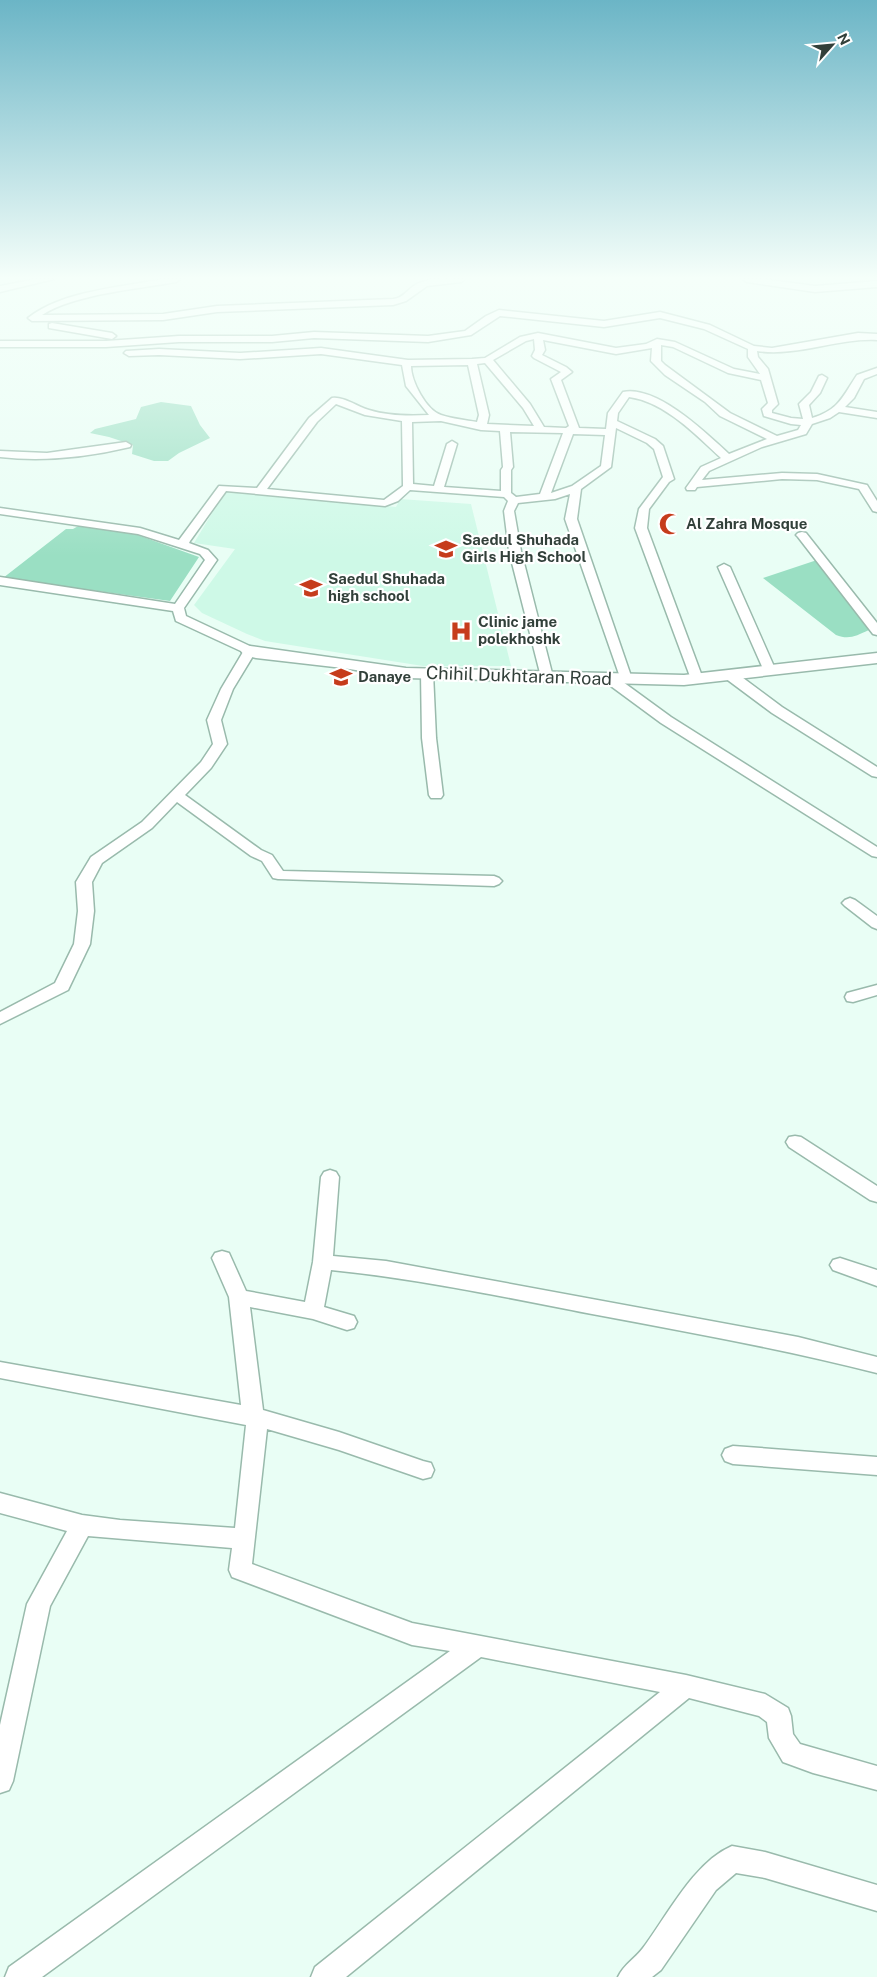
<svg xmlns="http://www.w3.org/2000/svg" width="877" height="1977" font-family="'Public Sans',sans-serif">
	<rect width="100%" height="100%" fill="#e9fef5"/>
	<path fill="#cef9e7" d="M 226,490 L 396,507 L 400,499 L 471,504 L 511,666 L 423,666 L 265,641 L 247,634 L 202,613 L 194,605 L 235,549 L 194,543 Z"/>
	<path fill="#9adfc3" d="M 161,402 L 191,406 L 200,425 L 210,438 L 179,453 L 168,461 L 154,461 L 132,454 L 133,445 L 109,437 L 90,433 L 95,429 L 136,419 L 141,407 Z
		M 80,525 L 132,533 L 199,557 L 170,601 L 3,578 L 66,529 L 73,529 Z
		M 817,560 L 869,630 C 856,636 849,640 836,635 L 763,578 Z"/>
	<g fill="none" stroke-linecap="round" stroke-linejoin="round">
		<g stroke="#99baac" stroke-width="3">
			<path id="street" d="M 36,279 L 54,279 L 0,292 L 0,286 Z
				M 164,279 L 180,279 L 176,282 C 138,289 74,294 42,315 L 163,314 L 217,306 L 393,299 C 404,298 407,289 417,284 C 431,277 450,278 465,279 L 461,282 L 427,286 L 406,301 L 393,305 L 217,312 L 163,320 L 32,321 L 28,318 C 62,291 121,287 164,279 Z
				M 743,279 L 762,279 L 815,286 L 877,281 L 877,287 L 815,292 L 747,282 Z
				M 499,310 L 604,321 L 660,312 L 710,325 L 754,346 L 772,348 L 858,333 L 877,334 L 877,340 C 837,338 797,357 757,351 L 758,357 L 768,369 L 778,404 L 772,410 L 772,413 L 791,418 L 803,419 L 799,404 L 811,392 L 819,376 L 822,375 L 827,378 L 820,393 L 809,405 L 812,418 C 839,410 843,396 857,375 L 877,368 L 877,374 L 864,379 L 854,398 L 845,407 L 877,412 L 877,418 L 839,412 L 830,418 L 812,424 L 806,434 L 762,447 L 709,471 L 702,480 L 782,473 L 817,474 L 867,485 L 877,501 L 877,512 L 873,511 L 859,489 L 817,480 L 782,479 L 697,487 L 695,490 L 687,490 L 686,488 L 701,467 L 721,458 C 695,434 665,402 629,397 L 618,413 L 617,421 L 655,439 L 663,446 L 674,479 L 669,482 L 649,509 L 647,528 L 703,679 L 702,682 L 692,682 L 691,679 L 635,528 L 639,509 L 663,477 L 654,449 L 647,443 L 616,428 L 611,467 L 581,489 L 577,519 L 632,679 L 631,682 L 623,682 L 671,717 L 877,847 L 877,857 L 872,856 L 661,723 L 604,681 L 603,678 L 604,675 L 609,674 L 621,680 L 565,519 L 570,494 L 555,499 L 518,503 L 514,511 L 521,551 L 553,677 L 547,681 L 541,677 L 509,551 L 504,511 L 508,501 L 504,497 L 410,490 L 398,501 L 385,506 L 226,491 L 190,541 L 189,543 L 208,550 L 217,560 L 184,608 L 186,616 L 254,648 L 256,651 L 233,689 L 221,720 L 227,744 L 211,768 L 185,795 L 261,850 L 272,855 L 283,871 L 494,876 L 499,878 L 502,881 L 499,884 L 494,886 L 278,879 L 273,878 L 262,861 L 251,856 L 177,802 L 152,828 L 102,863 L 92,882 L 94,911 L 90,944 L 68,990 L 0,1024 L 0,1012 L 55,983 L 74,944 L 78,911 L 76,882 L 91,857 L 142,822 L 201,762 L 213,744 L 207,720 L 221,689 L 243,652 L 176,621 L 173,611 L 0,585 L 0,577 L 175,604 L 205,560 L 200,554 L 138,534 L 0,514 L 0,508 L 140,528 L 179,540 L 219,486 L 257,488 L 309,418 L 332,398 C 343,396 358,407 369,410 C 388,416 409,416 429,415 L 406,386 L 402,365 L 321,354 L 240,359 L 159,355 L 129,356 L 124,353 L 126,351 L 159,349 L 240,353 L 321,348 L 408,360 L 472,359 L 485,358 L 520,337 L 538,333 L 616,348 L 646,344 L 657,339 L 675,342 L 734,369 L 760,374 L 748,357 L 748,349 L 704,329 L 660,318 L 604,327 L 500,316 L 471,335 L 428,342 L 314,338 L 272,342 L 179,342 L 106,347 L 0,347 L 0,341 L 106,341 L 179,336 L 272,336 L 314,332 L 428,336 L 465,331 L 486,316 ZM 534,339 L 535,350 L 532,356 L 534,358 L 561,372 L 551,379 L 569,426 L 566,428 L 544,427 L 530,404 L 493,360 L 526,341 ZM 543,340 L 616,354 L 652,348 L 651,361 L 665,375 L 705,402 L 720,416 L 767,439 L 729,454 C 706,433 657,385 623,392 L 608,413 L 606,429 L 579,428 L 561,380 L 572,372 L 566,367 L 542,355 L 545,350 ZM 661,345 L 673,347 L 728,373 L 761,380 L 768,403 L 762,409 L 764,416 L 791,424 L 801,425 L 798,430 L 777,436 L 730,413 L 665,365 L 661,361 ZM 485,363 L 523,408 L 534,426 L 487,424 L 489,415 L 477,364 ZM 468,365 L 479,415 L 477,422 C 466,420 453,419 441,415 C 426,410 411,381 411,366 ZM 336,404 L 365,415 L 402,421 L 403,486 L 384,500 L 267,489 L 317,422 ZM 441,421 L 481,430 L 500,431 L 503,467 L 501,470 L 501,491 L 444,487 L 457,444 L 452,441 L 447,444 L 434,486 L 413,484 L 412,422 ZM 510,432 L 563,433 L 540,494 L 516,497 L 511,493 L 511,470 L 513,467 ZM 573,434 L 605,435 L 601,466 L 572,486 L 551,493 Z
				M 52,323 L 112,333 L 116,336 L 112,339 L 49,328 L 49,324 Z
				M 126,442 L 131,445 L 130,447 C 88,457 43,462 0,457 L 0,451 L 47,453 Z
				M 802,532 L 806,533 L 877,623 L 877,635 L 873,634 L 798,537 L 796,535 L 798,533 Z
				M 724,564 L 730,567 L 776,671 L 774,674 L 766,674 L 764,671 L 718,567 Z
				M 427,669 L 433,673 L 436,738 L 443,795 L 441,798 L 431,798 L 429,795 L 422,738 L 421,673 Z
				M 730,671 L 735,672 L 782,707 L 877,767 L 877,777 L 872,776 L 772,713 L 725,678 L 724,675 Z
				M 850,898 L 855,900 L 877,916 L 877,929 L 872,927 L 845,906 L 842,903 L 845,900 Z
				M 877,985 L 877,995 L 853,1002 L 847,1001 L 845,997 L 847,993 Z
				M 795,1136 L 801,1137 L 877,1186 L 877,1202 L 870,1200 L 789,1147 L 786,1142 L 789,1137 Z
				M 330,1170 L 336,1172 L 339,1177 L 333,1256 L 386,1261 L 798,1337 L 877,1357 L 877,1373 C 783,1349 688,1332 592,1314 C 505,1297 419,1279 331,1270 L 324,1307 L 354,1316 L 357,1322 L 354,1328 L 347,1330 L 313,1319 L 250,1307 L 263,1410 L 339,1432 L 423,1461 L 431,1463 L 434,1470 L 431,1477 L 423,1479 L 339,1450 L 267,1429 L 252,1564 L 412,1623 L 686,1675 L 765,1694 L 788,1708 L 791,1716 L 793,1734 L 800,1744 L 877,1766 L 877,1790 L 813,1773 L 783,1762 L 769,1738 L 767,1722 L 759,1716 L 689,1698 L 346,1977 L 311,1977 L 315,1967 L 660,1692 L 481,1657 L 42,1977 L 5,1977 L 9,1967 L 450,1651 L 412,1645 L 232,1577 L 229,1570 L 232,1548 L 88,1536 L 50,1606 L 13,1781 L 9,1790 L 0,1793 L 0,1725 L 27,1604 L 67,1531 L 0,1513 L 0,1493 L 82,1515 L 120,1520 L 235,1528 L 246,1425 L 0,1378 L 0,1362 L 241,1405 L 229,1297 L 212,1258 L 215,1253 L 222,1251 L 229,1253 L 246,1291 L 305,1302 L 313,1262 L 321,1177 L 324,1172 Z
				M 840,1258 L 877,1270 L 877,1286 L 833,1270 L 830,1265 L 833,1260 Z
				M 733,1446 L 877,1457 L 877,1475 L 733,1464 L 725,1461 L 722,1455 L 725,1449 Z
				M 732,1846 L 765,1852 L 877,1885 L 877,1911 L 765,1878 L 736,1873 L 716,1890 L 661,1970 L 652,1977 L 618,1977 C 624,1964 635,1959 643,1948 C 667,1916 694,1862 732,1846 Z"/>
		</g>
		<g stroke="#99baac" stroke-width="3">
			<path id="secondary" d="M 250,646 L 406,668 L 684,675 L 877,653 L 877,663 L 684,685 L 406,678 L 343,668 L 256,658 L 244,655 L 241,651 L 244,647 Z"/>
		</g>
		<use href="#street" fill="#fff" fill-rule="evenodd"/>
		<use href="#secondary" fill="#fff" fill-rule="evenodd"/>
	</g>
	<linearGradient id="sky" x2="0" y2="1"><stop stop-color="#6bb5c6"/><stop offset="0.5" stop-color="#f5fffa"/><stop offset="1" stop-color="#f5fffa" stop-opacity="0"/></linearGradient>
	<rect width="877" height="556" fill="url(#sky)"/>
	<defs>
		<g id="mosque-bare" transform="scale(1.725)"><path d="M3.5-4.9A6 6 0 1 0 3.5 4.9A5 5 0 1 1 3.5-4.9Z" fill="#c63c1c" stroke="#fff" stroke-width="2.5" paint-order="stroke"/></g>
		<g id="school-bare" transform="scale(1.725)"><path d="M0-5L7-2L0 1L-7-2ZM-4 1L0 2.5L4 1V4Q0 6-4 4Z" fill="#c63c1c" stroke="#fff" stroke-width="2.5" paint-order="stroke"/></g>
		<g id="hospital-bare" transform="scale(1.725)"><path d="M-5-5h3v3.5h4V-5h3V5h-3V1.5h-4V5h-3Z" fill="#c63c1c" stroke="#fff" stroke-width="2.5" paint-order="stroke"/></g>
	</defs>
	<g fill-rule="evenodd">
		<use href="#mosque-bare" x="670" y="524"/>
		<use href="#school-bare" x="446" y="549"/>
		<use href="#school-bare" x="311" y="588"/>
		<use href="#hospital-bare" x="461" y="631"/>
		<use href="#school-bare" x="341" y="677"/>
	</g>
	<g text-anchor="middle" stroke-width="4.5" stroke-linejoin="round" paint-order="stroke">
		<g font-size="15" font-weight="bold" fill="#32403a" stroke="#fff" text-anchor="start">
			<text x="686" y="529">Al Zahra Mosque</text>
			<text x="462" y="545">Saedul Shuhada<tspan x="462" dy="17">Girls High School</tspan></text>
			<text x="328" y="584">Saedul Shuhada<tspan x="328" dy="17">high school</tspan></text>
			<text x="478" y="627">Clinic jame<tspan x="478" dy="17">polekhoshk</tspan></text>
			<text x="358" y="682">Danaye</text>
		</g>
		<g font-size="18" fill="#32403a" stroke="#fff">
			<text transform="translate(519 676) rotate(2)" y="6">Chihil Dukhtaran Road</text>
		</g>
	</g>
	<g transform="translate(832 45) rotate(63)" stroke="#ffffff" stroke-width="4" paint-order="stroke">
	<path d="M0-4L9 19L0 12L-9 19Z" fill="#32403a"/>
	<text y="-8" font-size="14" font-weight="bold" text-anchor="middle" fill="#32403a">N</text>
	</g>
</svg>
